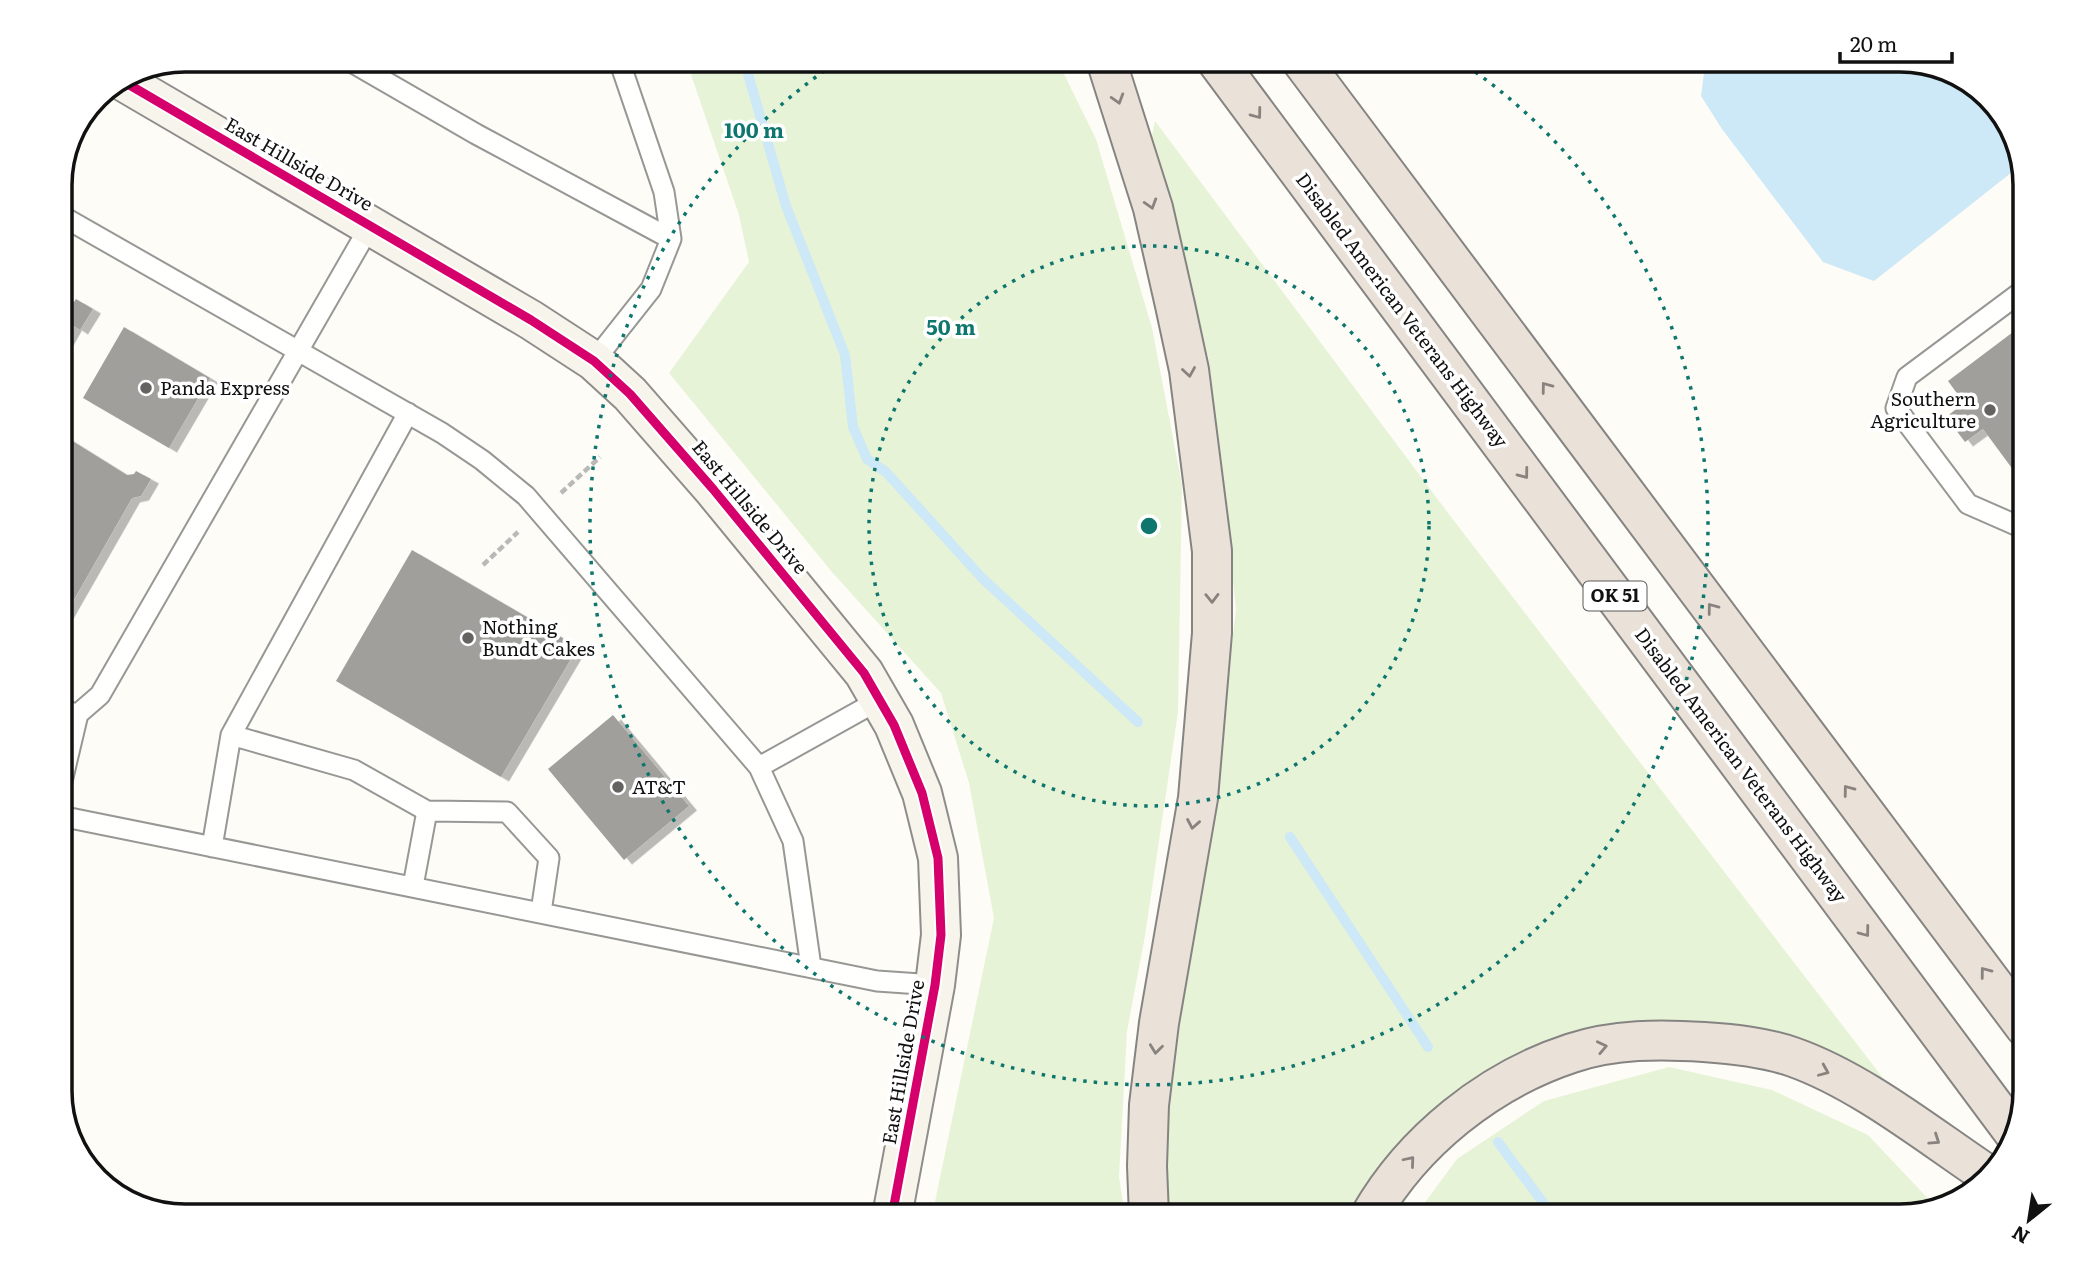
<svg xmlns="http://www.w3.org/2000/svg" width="2085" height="1276" font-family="Literata,serif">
	<defs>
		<filter id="shadow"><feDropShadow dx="8" dy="4.5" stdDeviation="0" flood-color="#0004"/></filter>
	</defs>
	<rect width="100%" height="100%" fill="#fdfcf7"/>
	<path fill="#e7f3d7" d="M 686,60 L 1057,60 L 1096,139 L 1152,328 L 1182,485 L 1178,712 L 1145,936 L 1127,1031 L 1119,1177 L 1125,1216 L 932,1216 L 994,918 L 969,783 L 941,693 L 832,572 L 669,373 L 749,262 L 739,215 Z
		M 1155,121 L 1448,513 L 1893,1091 L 1583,1030 L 1531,1048 L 1480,1076 L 1434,1110 L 1391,1155 L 1350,1216 L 1163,1216 L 1162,1141 L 1174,1015 L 1211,822 L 1236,609 L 1209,361 L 1152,136 Z
		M 1669,1067 L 1772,1090 L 1868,1135 L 1936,1207 L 1900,1216 L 1415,1216 L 1457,1159 L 1544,1101 Z"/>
	<path fill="#cde8f7" d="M 1720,60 L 1900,60 L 1963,77 L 2008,122 L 2021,165 L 1874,281 L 1823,262 L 1722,129 L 1701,96 L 1704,73 Z"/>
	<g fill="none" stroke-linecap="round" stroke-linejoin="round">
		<path stroke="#cde8f7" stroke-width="10" d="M 744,60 L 786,206 L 845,355 L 853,427 L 867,459 L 886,472 L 982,578 L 1138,722
			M 1290,837 L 1428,1047
			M 1498,1142 L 1553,1216"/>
	</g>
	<path fill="#a19f9c" filter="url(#shadow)" d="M 60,299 L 67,303 L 71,301 L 74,302 L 76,299 L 93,309 L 80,330 L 74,326 L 60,351 Z
		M 2025,323 L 2025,486 L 1983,429 L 1965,442 L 1946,417 L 1964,403 L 1948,381 Z
		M 124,327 L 210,378 L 169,448 L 83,398 Z
		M 66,437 L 127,475 L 134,474 L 136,471 L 151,479 L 141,496 L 132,498 L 60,624 L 60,448 Z
		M 412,550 L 578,647 L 501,777 L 336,681 Z
		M 613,715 L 689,806 L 624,860 L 548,769 Z"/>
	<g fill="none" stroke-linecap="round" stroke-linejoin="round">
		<g stroke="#979795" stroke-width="23">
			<path id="lane" d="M 348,60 L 476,134 L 671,239
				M 60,215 L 442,433 L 482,460 L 526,496 L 759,767 L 793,841 L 811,967
				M 2025,289 L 1907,377 L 1896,408 L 1968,504 L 2025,529
				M 594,361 L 651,289 L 671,239 L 664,192 L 619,60
				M 60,710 L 78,714 L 60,790
				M 78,714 L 100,695 L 370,226
				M 231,735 L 354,770 L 427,811 L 413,886
				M 759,767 L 881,699
				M 427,811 L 507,812 L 549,858 L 541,912
				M 60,816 L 877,981 L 935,985
				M 212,847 L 231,735 L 408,413"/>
		</g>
		<g stroke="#8e8d8b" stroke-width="42">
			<path id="secondary" d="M 121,80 L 531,320 L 594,361 L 630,394 L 713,489 L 864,673 L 894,725 L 922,793 L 938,858 L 941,935 L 935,985 L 892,1216"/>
		</g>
		<g stroke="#858482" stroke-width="42">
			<path id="highway" d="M 1106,60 L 1153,208 L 1175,305 L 1189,370 L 1212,551 L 1212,633 L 1198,798 L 1159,1023 L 1149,1105 L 1147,1166 L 1149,1216
				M 1216,60 L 2014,1133
				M 1301,60 L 2025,1027
				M 1370,1216 C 1413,1141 1489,1080 1572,1053 C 1614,1039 1660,1039 1704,1042 C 1734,1044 1764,1047 1793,1057 C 1861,1081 1928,1135 1988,1175"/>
		</g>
		<path stroke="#b9b9b8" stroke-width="4.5" stroke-dasharray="7 3.5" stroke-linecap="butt" d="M 561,493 L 600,457
			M 483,565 L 518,532"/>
		<use href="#lane" stroke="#fffffe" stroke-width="19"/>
		<use href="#secondary" stroke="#f6f4eb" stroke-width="38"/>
		<use href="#highway" stroke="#eae1d8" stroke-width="38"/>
		<g stroke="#fff" stroke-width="13">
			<path id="cycleway" d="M 121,80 L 531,320 L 594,361 L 630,394 L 713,489 L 864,673 L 894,725 L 922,793 L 938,858 L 941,935 L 935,985 L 892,1216"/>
		</g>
		<use href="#cycleway" stroke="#d6006c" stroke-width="9"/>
	</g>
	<defs><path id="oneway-chevron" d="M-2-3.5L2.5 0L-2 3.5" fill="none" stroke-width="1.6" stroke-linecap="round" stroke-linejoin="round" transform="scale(1.75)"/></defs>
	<g stroke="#88837e">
		<use href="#oneway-chevron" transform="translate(1118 99) rotate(73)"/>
		<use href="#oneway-chevron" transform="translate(1257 114) rotate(53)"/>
		<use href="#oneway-chevron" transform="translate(1151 204) rotate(73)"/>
		<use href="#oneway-chevron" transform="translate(1189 372) rotate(81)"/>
		<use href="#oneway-chevron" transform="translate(1546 387) rotate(-127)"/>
		<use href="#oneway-chevron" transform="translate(1524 474) rotate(53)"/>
		<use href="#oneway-chevron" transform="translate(1212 598) rotate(89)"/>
		<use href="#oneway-chevron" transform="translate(1712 608) rotate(-127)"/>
		<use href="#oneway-chevron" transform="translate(1848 790) rotate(-127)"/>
		<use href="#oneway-chevron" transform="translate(1193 824) rotate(100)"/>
		<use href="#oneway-chevron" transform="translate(1865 932) rotate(53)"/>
		<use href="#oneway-chevron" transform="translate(1985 972) rotate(-127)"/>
		<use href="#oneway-chevron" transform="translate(1602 1047) rotate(-12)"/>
		<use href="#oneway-chevron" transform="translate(1156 1049) rotate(97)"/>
		<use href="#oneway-chevron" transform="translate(1824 1071) rotate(23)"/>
		<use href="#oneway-chevron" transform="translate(1935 1140) rotate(34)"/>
		<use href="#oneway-chevron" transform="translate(1410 1161) rotate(-50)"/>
	</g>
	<g fill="none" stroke="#0f766e" stroke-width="3.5" stroke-dasharray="3.5 7">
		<circle cx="1149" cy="526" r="280"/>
		<path d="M1458 60A559 559 0 1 1 840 60"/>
	</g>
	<g fill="#646362" stroke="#fff" stroke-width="2.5">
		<circle cx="146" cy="388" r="7"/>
		<circle cx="1990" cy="410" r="7"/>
		<circle cx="468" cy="638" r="7"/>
		<circle cx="618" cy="787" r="7"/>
	</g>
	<g text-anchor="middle" stroke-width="7" stroke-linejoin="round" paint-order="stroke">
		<rect fill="#fff" stroke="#585858" stroke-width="2" x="1583.5" y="581.5" width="63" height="29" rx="5"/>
		<g font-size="18" font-weight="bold" fill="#111">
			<text x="1615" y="602">OK 51</text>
		</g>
		<g font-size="19" fill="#111" stroke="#fff">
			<text transform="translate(299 164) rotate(30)" y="7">East Hillside Drive</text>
			<text transform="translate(1402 310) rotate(53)" y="7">Disabled American Veterans Highway</text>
			<text transform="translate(750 507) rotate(50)" y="7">East Hillside Drive</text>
			<text transform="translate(1741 765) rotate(53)" y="7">Disabled American Veterans Highway</text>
			<text transform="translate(903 1062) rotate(-80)" y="7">East Hillside Drive</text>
		</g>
		<g font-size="19" fill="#111" stroke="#fff" text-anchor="start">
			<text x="160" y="395">Panda Express</text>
			<text x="1976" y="406" text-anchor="end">Southern<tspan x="1976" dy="22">Agriculture</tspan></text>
			<text x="482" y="634">Nothing<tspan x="482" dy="22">Bundt Cakes</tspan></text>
			<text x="632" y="794">AT&amp;T</text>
		</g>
	</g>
	<path d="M0 0H2085V1276H0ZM185 72H1900A113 113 0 0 1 2013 185V1091A113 113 0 0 1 1900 1204H185A113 113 0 0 1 72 1091V185A113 113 0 0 1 185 72Z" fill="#fff" fill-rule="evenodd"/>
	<path fill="none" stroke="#111" stroke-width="3.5" d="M185 72H1900A113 113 0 0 1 2013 185V1091A113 113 0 0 1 1900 1204H185A113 113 0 0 1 72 1091V185A113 113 0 0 1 185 72Z"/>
	<circle cx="1149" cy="526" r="10" fill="#0f766e" stroke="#fff" stroke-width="3.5"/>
	<g font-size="21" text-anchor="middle" font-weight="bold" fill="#0f766e" stroke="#fff" stroke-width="7" stroke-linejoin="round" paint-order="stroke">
		<text x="754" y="138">100 m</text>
		<text x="951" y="335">50 m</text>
	</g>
	<g transform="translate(2029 1220) rotate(210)" stroke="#ffffff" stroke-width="5" paint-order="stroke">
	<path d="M0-5L12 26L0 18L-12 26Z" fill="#111111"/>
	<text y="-10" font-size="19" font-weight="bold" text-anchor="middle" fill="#111111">N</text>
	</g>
	<path d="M1840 52v10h112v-10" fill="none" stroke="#111111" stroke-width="3.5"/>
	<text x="1850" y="52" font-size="21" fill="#111111" stroke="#ffffff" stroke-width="5" paint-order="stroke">20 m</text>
</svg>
